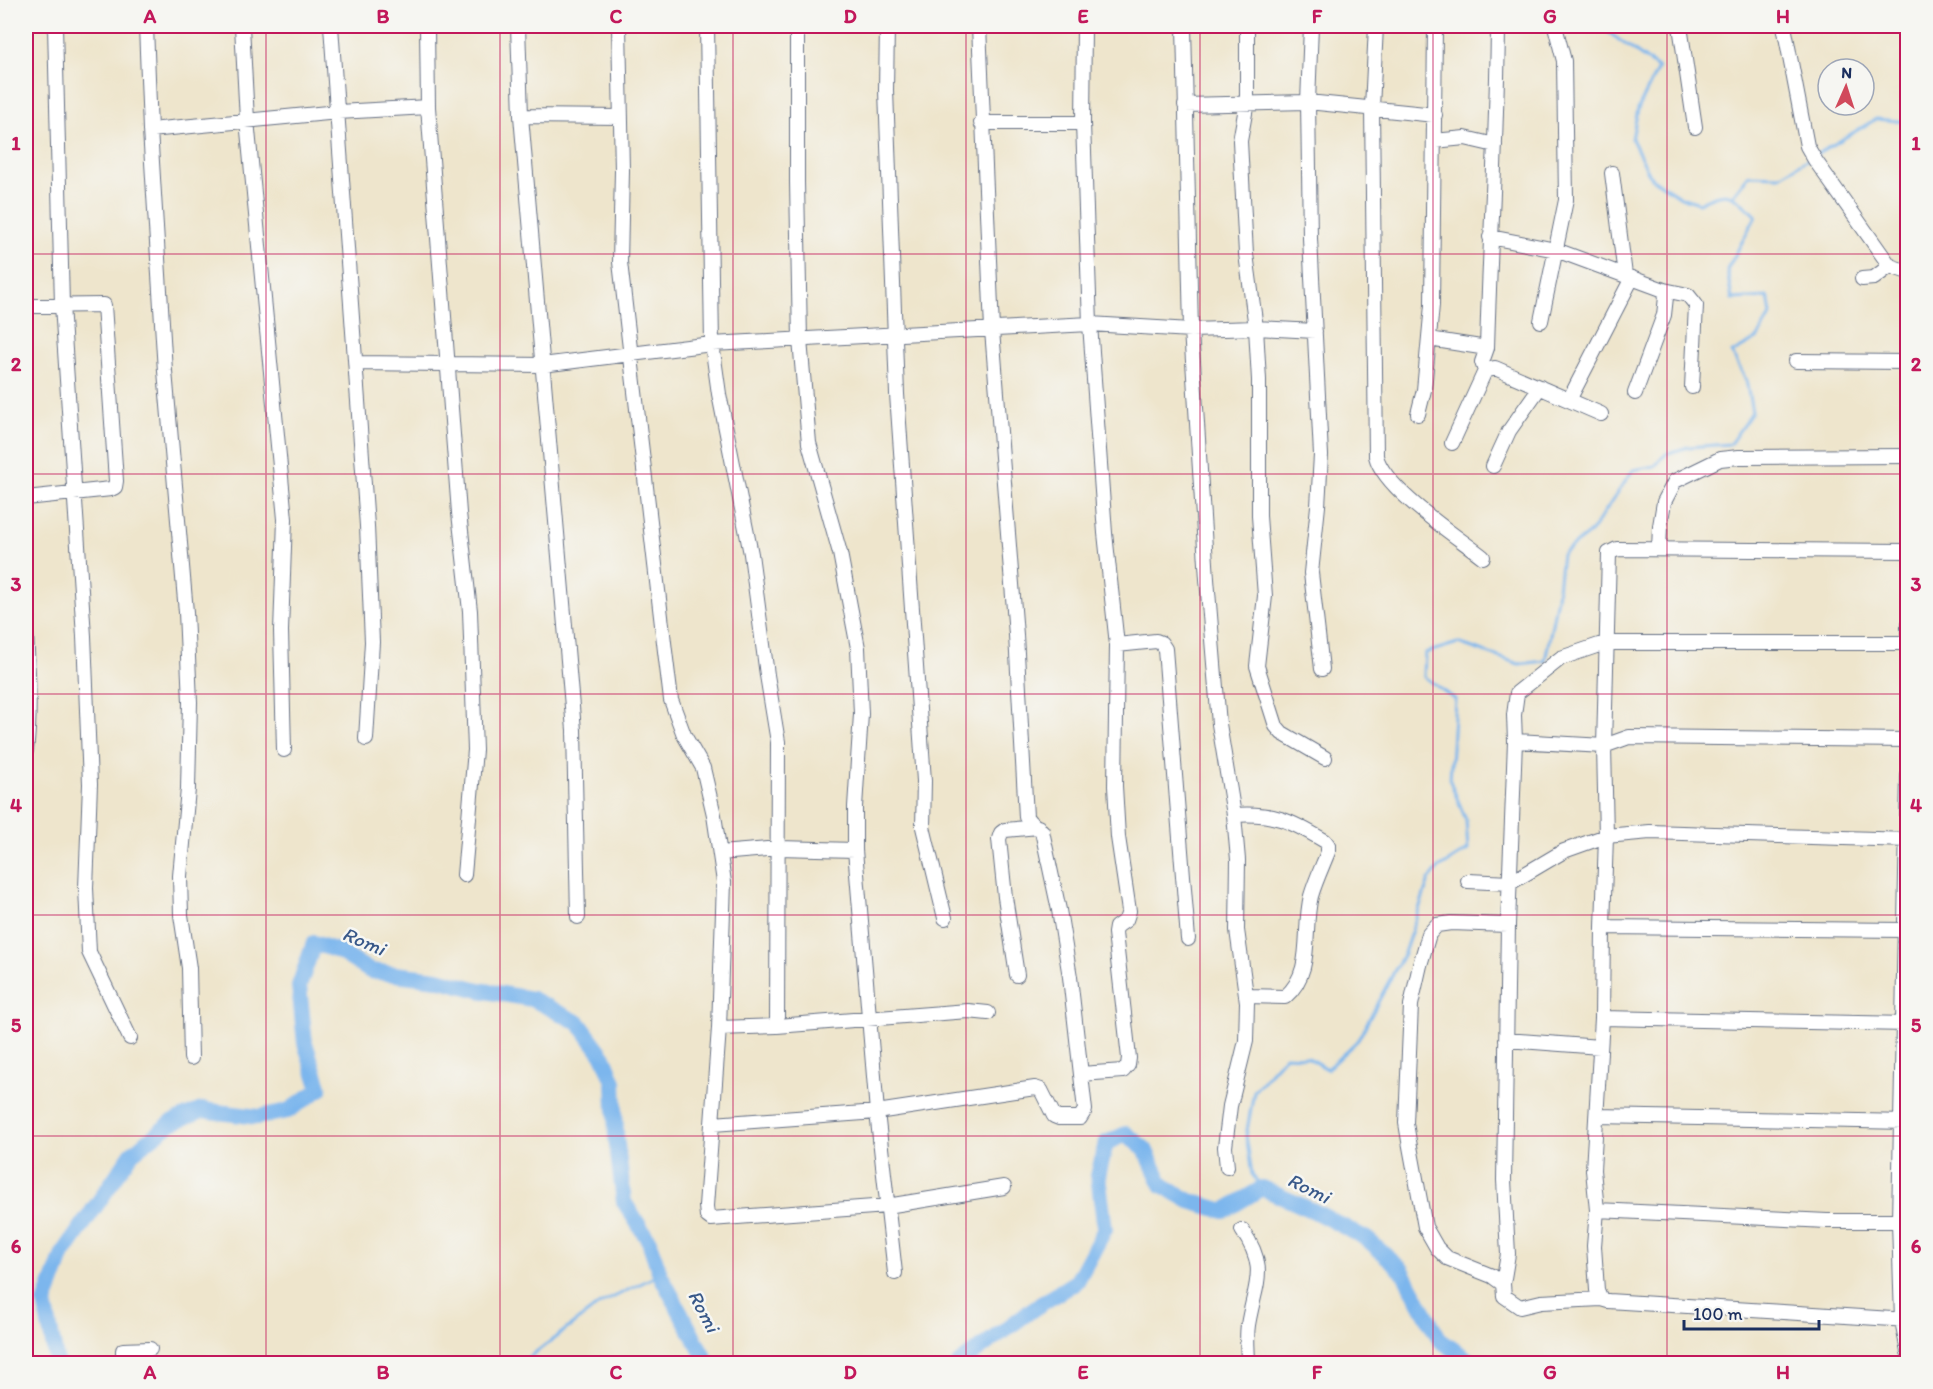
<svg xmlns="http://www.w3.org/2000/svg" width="1933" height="1389" font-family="Itim,sans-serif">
	<rect width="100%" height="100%" fill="#f6f6f2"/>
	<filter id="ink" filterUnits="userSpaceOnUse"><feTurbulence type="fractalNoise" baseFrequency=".0167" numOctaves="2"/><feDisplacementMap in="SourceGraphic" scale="12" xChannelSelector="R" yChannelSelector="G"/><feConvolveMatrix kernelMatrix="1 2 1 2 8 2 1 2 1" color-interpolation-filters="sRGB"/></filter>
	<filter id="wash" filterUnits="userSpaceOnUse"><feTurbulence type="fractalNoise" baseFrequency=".008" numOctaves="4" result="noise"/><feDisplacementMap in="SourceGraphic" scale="24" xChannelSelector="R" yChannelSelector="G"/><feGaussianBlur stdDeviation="1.35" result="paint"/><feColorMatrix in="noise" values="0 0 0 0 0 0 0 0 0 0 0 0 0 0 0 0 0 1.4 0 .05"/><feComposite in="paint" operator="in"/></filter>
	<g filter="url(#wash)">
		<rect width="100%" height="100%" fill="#eee5cc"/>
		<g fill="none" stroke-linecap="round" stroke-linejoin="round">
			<path stroke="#7bb6ed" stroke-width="3" d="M 1816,155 L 1876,119 L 1908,122
				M 1733,195 L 1749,175 L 1780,176 L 1810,158
				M 1262,1188 L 1252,1174 L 1246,1136 L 1254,1091 L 1285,1056 L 1307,1057 L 1327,1069 L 1358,1040 L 1404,953 L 1429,880 L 1439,868 L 1468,850 L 1466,820 L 1450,781 L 1455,699 L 1424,677 L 1425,653 L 1458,643 L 1519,664 L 1545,661 L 1557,598 L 1562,554 L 1591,532 L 1633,470 L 1655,466 L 1666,454 L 1688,447 L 1730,444 L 1752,412 L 1746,380 L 1732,353 L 1757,339 L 1771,314 L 1768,297 L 1732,299 L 1727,270 L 1756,216 C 1733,195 1729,186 1699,203 L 1681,197 L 1651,178 L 1632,139 L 1638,109 L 1658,68 L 1608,32 L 1606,26
				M 520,1364 L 600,1304 L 660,1274"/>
			<path stroke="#7bb6ed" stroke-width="16" d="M 57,1364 L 45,1303 L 63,1254 L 132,1153 L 171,1123 L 202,1110 L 258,1117 L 288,1111 L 320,1089 L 305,1043 L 299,986 L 314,943 L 338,951 L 370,971 L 437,979 L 479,990 L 532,999 L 579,1023 L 604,1057 L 614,1082 L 616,1137 L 624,1202 L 649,1241 L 660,1274 L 708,1364
				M 959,1364 L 1033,1309 L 1077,1281 L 1105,1229 L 1098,1176 L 1106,1143 L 1126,1134 L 1145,1149 L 1162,1185 L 1190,1201 L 1224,1211 L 1262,1188 L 1314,1211 L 1367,1239 L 1402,1270 L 1440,1340 L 1474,1364"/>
		</g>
	</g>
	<g filter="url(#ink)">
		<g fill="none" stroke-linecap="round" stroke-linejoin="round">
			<g stroke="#656f84" stroke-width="16">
				<path id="minor" d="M 55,26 L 62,305 L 84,636 L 90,784 L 86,888 L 89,952 L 130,1038
					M 146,26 L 150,130 L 165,371 L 186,612 L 190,702 L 188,789 L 180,876 L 181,915 L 189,968 L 191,1058
					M 242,26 L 247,120 L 285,519 L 281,631 L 284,750
					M 331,26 L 367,526 L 372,642 L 366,739
					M 427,26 L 428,107 L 459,513 L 470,611 L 475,750 L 464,875
					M 518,26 L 521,116 L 574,730 L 578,917
					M 619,26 L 622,171 L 620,262 L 665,651 L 671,700 L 684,735 L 703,768 L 714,815 L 724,882 L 719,1028 L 706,1206 L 707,1216 L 711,1219 L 887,1206 L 1004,1187
					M 707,26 L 712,344 L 719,394 L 751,554 L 767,675 L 778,742 L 777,1026
					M 797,26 L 797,182 L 800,340 L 809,443 L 840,553 L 858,648 L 861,714 L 855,807 L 855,850 L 877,1112 L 895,1273
					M 887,26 L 886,90 L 897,394 L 924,781 L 923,827 L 945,918
					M 1184,26 L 1191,330 L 1207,579 L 1219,724 L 1234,815 L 1238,860 L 1237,930 L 1247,1002 L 1246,1041 L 1230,1106 L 1225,1147 L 1227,1167
					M 1247,26 L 1247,102 L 1240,141 L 1246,254 L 1256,328 L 1259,380 L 1259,516 L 1265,596 L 1257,666 L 1276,726 L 1282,733 L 1325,758
					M 1311,26 L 1308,102 L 1310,238 L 1321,455 L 1318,506 L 1311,573 L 1322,669
					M 1376,26 L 1372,108 L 1376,456 C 1384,489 1455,535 1483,557
					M 1498,26 C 1497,133 1490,241 1487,348 L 1482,362 L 1485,371 L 1495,368 L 1601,414
					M 1680,26 L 1695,127
					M 1784,26 L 1807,146 L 1815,160 L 1890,266 L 1908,272
					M 1185,105 L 1308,102 L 1435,115
					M 521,116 L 621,117
					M 981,123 L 1083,123
					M 150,130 L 338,112 L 428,107
					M 1434,141 L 1465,138 L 1495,145
					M 1612,173 L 1625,275
					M 1490,237 L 1556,250 L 1664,290 L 1666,297 L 1664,315 L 1635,393
					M 1862,279 L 1874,278 L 1890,266
					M 1664,290 L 1688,295 L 1696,305 L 1692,387
					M 26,306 L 104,305 L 116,481 L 115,487 L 111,489 L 26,498
					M 1541,321 L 1566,200 L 1564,61 L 1555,26
					M 1429,339 L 1487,348
					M 1796,361 L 1908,362
					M 356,363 L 542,365 L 712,344 L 1090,324 L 1191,330 L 1256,328 L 1315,331
					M 1569,400 L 1632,278
					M 1418,414 L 1424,390 L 1432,305 L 1435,26
					M 1452,443 L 1485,371
					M 1493,466 L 1509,431 L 1540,387
					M 1659,549 L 1660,526 L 1664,502 L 1675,481 L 1720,459 L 1739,457 L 1908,456
					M 1908,624 L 1908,649
					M 26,632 C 28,671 31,712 26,751
					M 1908,643 L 1605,643 L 1561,658 L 1517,693 L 1514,715 L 1515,741 L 1508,925 L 1504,1180 L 1508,1254 L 1503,1284 L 1504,1296 L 1520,1307 L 1541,1302 L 1601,1299 L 1608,1301 L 1908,1320
					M 1117,645 L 1156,641 L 1161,643 L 1165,649 L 1188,939
					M 1515,741 L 1604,746 L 1629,737 L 1908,740
					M 1908,776 L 1899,1221 L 1902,1320 L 1908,1352
					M 1234,815 C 1274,812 1291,821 1325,841 L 1328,845 L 1328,852 C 1322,867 1315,882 1311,896 C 1302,932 1315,971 1285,997 L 1246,996
					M 720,853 L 779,848 L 855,850
					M 1468,881 L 1510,883 L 1564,851 L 1606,836 L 1650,832 L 1908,840
					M 1603,927 L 1906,930
					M 1017,975 L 1005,897 L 999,839 L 1001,833 L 1005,830 L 1038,827
					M 1602,1018 L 1908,1024
					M 719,1028 L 777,1026 L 968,1011 L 988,1013
					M 1506,1040 L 1600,1047
					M 1081,1074 L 1123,1071 L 1128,1065 L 1129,1058 L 1115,933 L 1116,927 L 1126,920 L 1129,911 L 1118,837 L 1115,786 L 1117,645 L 1105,533 L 1090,324 L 1083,123 L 1084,26
					M 1597,1116 L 1908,1122
					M 713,1124 L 877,1112 L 1035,1088 L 1041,1090 L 1054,1116 L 1059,1118 L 1080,1118 L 1085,1110 L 1070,977 L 1059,910 L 1042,831 L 1030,822 L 1026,817 L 1016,635 L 992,330 L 979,26
					M 1597,1210 L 1827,1221 L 1906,1221
					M 1242,1230 C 1269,1269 1255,1283 1248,1325 C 1246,1337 1248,1351 1248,1364
					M 1503,1284 L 1492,1276 L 1447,1258 L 1437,1248 L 1425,1227 L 1409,1141 L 1406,1123 L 1411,1005 L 1420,965 L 1429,934 L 1437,925 L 1451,923 L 1508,925
					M 1601,1299 L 1597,1290 L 1594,1246 L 1597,1210 L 1593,1170 L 1602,1018 L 1603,927 L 1606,836 L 1604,746 L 1609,553 L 1617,549 L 1908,551
					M 123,1364 L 123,1350 L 150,1349"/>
			</g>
			<use href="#minor" stroke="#fff" stroke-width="14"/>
		</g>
	</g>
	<path fill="none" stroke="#c2185b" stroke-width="1.5" stroke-opacity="0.55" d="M 266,26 L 266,1364M 500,26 L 500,1364M 733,26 L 733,1364M 966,26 L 966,1364M 1200,26 L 1200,1364M 1433,26 L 1433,1364M 1667,26 L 1667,1364M 26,254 L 1908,254M 26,474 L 1908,474M 26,694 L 1908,694M 26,915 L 1908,915M 26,1136 L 1908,1136"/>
	<g text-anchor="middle" stroke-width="5" stroke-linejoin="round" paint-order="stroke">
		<g font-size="20" font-style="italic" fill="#385889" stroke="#f6f6f2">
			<text transform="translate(364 941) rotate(23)" y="7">Romi</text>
			<text transform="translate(1309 1188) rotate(26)" y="7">Romi</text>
			<text transform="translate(704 1311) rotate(62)" y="7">Romi</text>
		</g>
	</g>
	<rect width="1933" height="1389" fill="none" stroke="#f6f6f2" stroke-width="66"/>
	<g transform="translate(1846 87) rotate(3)"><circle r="28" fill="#f6f6f2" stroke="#9ea6b7" stroke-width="1.5"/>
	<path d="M0-4.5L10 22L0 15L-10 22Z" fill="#d1495b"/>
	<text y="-9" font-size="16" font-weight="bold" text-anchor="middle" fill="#1b2f5e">N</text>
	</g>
	<path d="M1684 1320v9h135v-9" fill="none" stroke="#1b2f5e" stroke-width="3"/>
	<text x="1693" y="1320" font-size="18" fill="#1b2f5e" stroke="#f6f6f2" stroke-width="4.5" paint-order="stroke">100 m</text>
	<rect x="33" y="33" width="1867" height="1323" fill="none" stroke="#c2185b" stroke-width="2"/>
	<g font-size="20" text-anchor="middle" font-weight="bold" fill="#c2185b">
		<text x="150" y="23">A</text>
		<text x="383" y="23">B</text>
		<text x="616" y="23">C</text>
		<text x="850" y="23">D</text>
		<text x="1083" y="23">E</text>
		<text x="1317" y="23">F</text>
		<text x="1550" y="23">G</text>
		<text x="1783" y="23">H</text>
		<text x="16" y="150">1</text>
		<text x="1916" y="150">1</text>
		<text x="16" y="371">2</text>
		<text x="1916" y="371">2</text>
		<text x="16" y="591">3</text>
		<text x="1916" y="591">3</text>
		<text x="16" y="812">4</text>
		<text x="1916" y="812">4</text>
		<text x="16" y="1032">5</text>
		<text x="1916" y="1032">5</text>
		<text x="16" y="1253">6</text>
		<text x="1916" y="1253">6</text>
		<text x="150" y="1379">A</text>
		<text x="383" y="1379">B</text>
		<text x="616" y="1379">C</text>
		<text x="850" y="1379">D</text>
		<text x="1083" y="1379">E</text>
		<text x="1317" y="1379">F</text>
		<text x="1550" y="1379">G</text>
		<text x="1783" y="1379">H</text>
	</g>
</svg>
